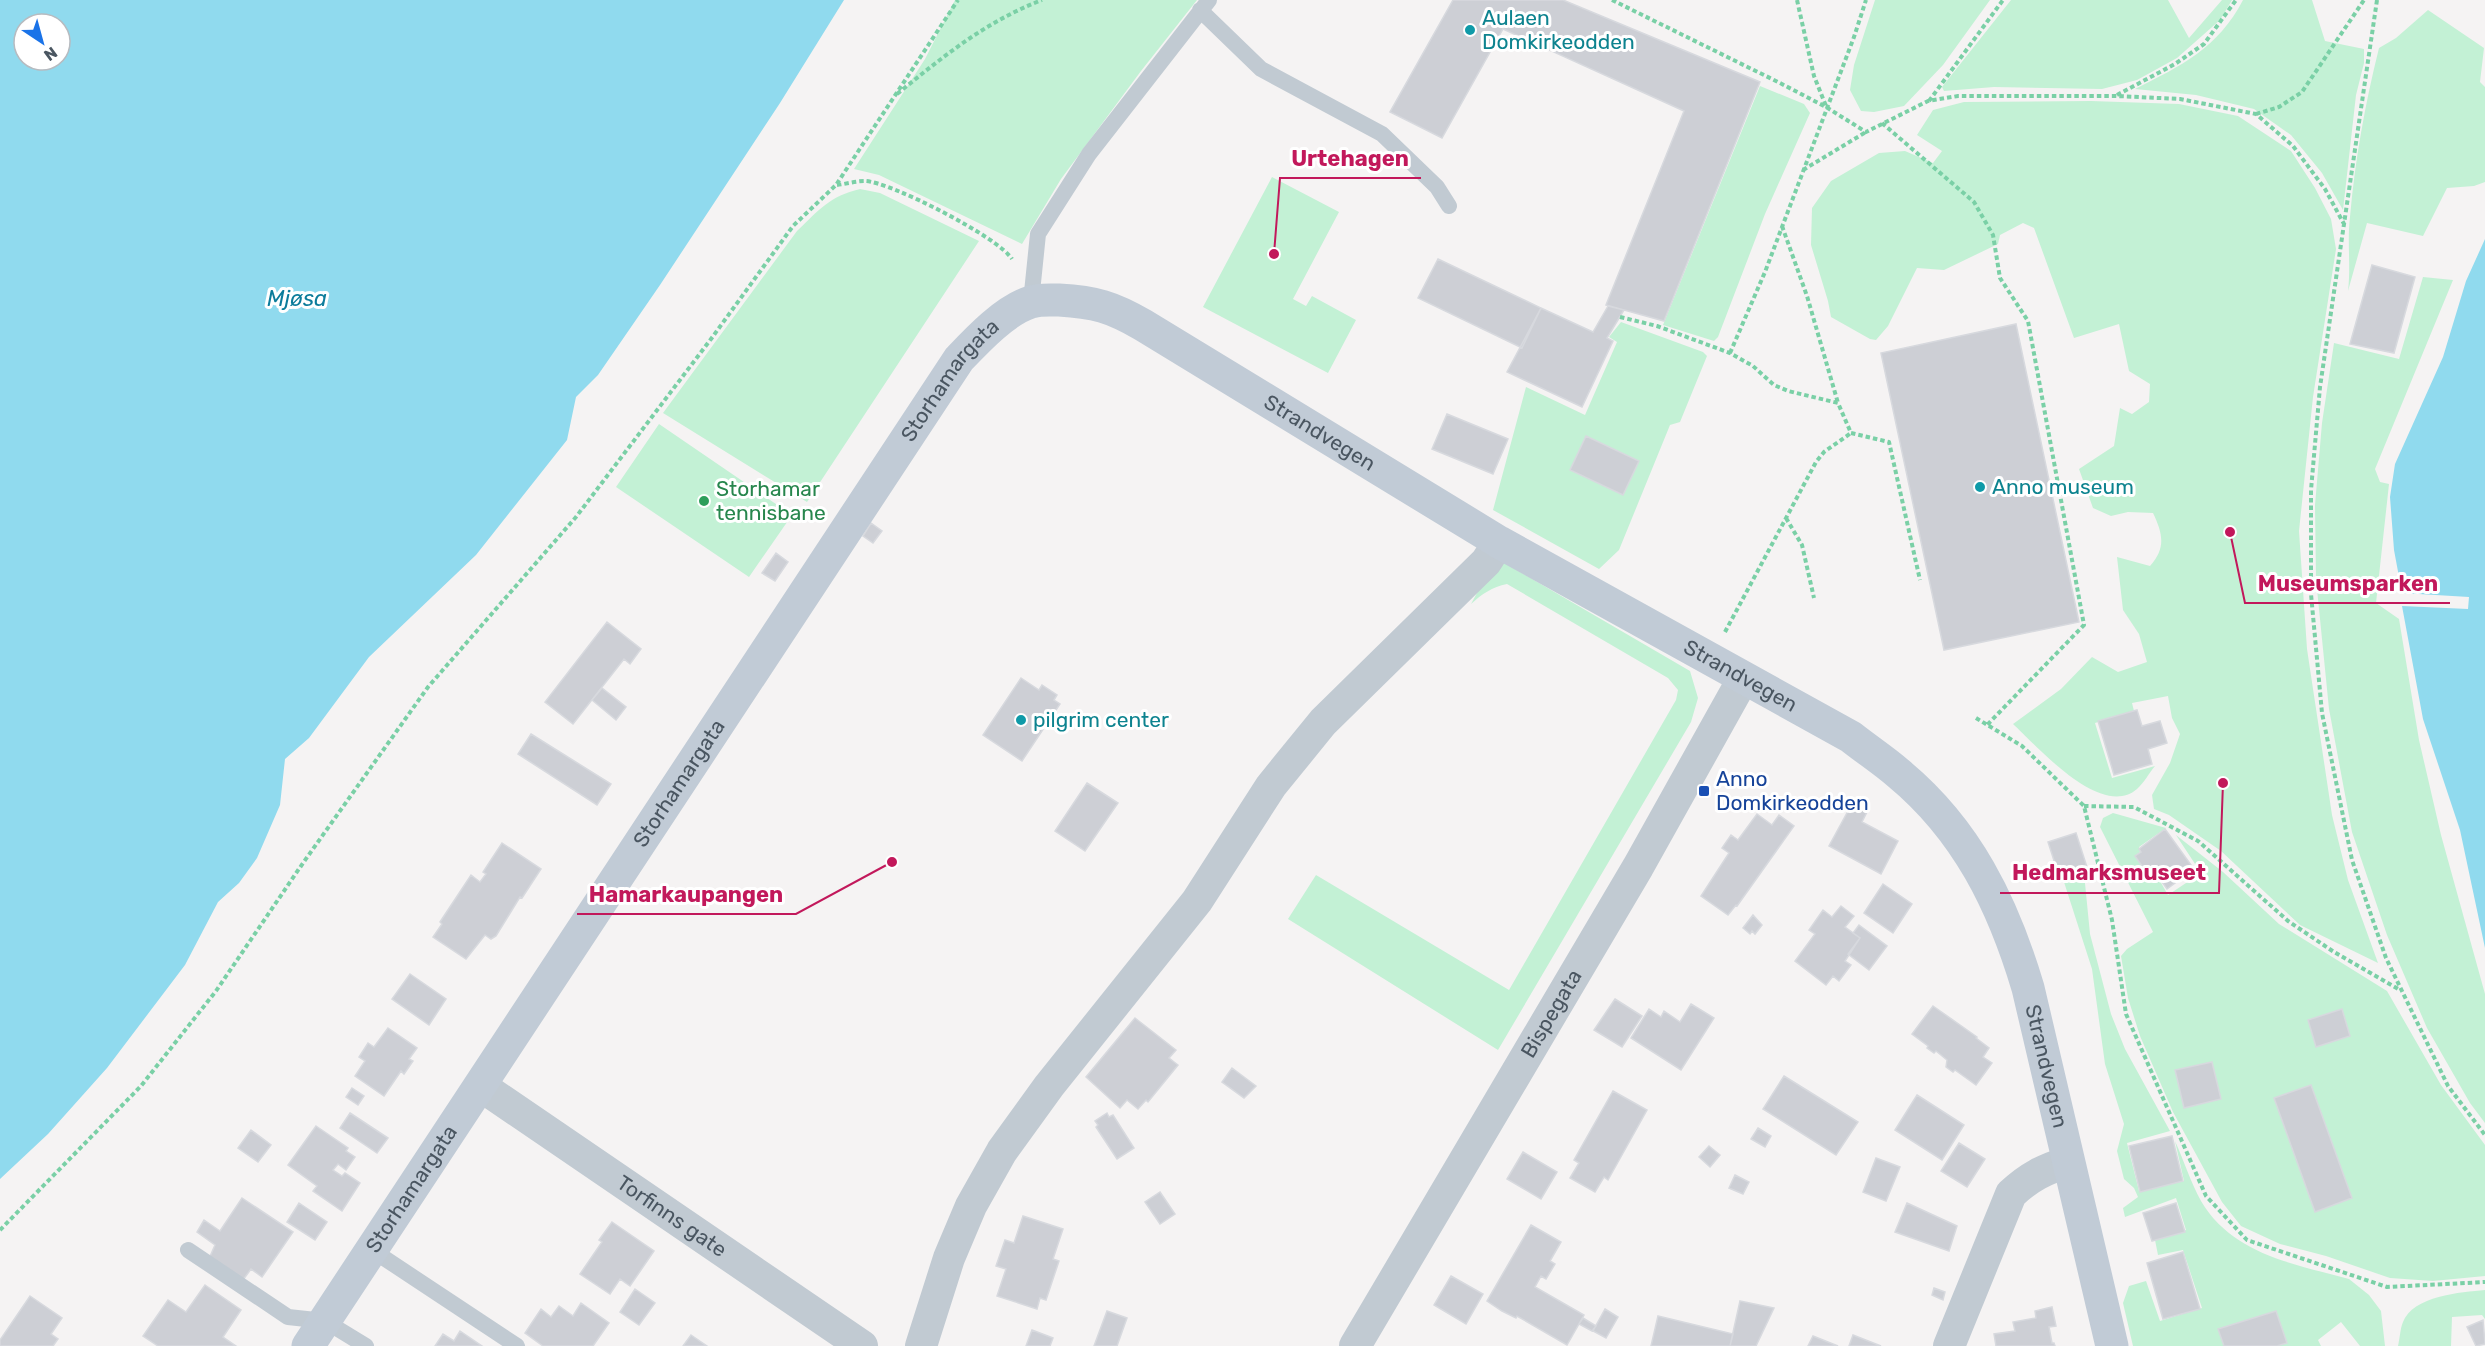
<svg xmlns="http://www.w3.org/2000/svg" width="2485" height="1346" font-family="Rubik,sans-serif">
	<rect width="100%" height="100%" fill="#f5f3f3"/>
	<path fill="#c3f1d5" d="M 955,0 L 1197,0 L 1141,71 L 1061,179 L 1022,244 L 879,175 L 854,169 L 925,59 Z
		M 1875,0 L 1990,0 L 1943,65 L 1904,106 L 1874,112 L 1861,111 L 1850,90 L 1854,65 Z
		M 2011,0 L 2168,0 L 2189,38 L 2222,0 L 2232,0 L 2220,20 L 2177,58 L 2137,80 L 2102,89 L 1994,87 L 1944,91 L 1942,87 Z
		M 2243,0 L 2312,0 L 2325,41 L 2364,49 L 2364,63 L 2356,95 L 2343,210 L 2322,173 L 2291,135 L 2254,109 L 2196,95 L 2135,89 C 2181,66 2218,48 2243,0 Z
		M 2428,10 L 2484,48 L 2480,82 L 2485,87 L 2485,182 L 2474,186 L 2447,188 L 2423,236 L 2367,223 L 2348,291 C 2351,266 2347,242 2350,217 C 2355,160 2365,104 2379,48 L 2396,38 Z
		M 1760,86 L 1804,104 L 1810,113 L 1765,214 L 1718,337 L 1714,341 L 1663,325 Z
		M 2091,101 L 2179,104 L 2238,116 L 2291,151 L 2315,188 L 2331,219 L 2336,249 L 2313,397 L 2299,531 L 2307,649 L 2332,815 L 2348,880 L 2378,963 L 2300,925 L 2221,851 L 2169,815 L 2154,809 L 2152,795 L 2170,763 L 2180,734 L 2172,718 L 2168,696 L 2132,703 L 2134,711 L 2095,723 L 2112,778 L 2155,766 C 2149,773 2144,783 2137,789 C 2101,820 2037,746 2013,724 L 2061,689 L 2092,657 L 2118,672 L 2147,662 L 2139,634 L 2123,610 L 2117,557 L 2150,566 C 2166,548 2163,534 2153,513 L 2128,512 L 2111,516 L 2093,508 L 2079,469 L 2114,446 L 2120,408 L 2132,414 L 2149,402 L 2150,384 L 2129,371 L 2119,324 L 2074,338 L 2034,228 L 2023,223 L 2000,235 L 1998,244 L 1944,270 L 1917,268 L 1888,326 L 1876,340 L 1870,339 L 1831,317 L 1828,301 L 1811,245 L 1812,208 L 1831,181 L 1879,153 L 1905,151 L 1933,163 L 1942,151 L 1917,135 L 1933,110 L 1964,102 Z
		M 1272,177 L 1339,212 L 1293,299 L 1306,306 L 1312,296 L 1356,320 L 1328,373 L 1203,307 Z
		M 860,189 L 880,193 L 979,241 L 807,502 L 663,413 L 797,231 C 819,210 830,196 860,189 Z
		M 2423,277 L 2453,280 L 2375,469 L 2380,482 L 2389,484 L 2376,603 L 2399,619 L 2419,740 L 2441,835 L 2485,994 L 2485,1123 L 2470,1103 L 2427,1028 L 2387,935 L 2352,832 L 2329,709 L 2316,579 L 2315,505 L 2322,423 L 2334,343 L 2399,359 Z
		M 1621,322 L 1703,352 L 1707,356 L 1680,422 L 1670,425 L 1619,550 L 1599,569 L 1493,510 L 1526,387 L 1585,415 L 1617,342 L 1609,337 Z
		M 659,424 L 792,515 L 749,577 L 616,487 Z
		M 1496,558 L 1690,671 L 1698,698 L 1691,722 L 1498,1050 L 1288,919 L 1316,875 L 1509,990 L 1676,700 L 1678,690 L 1668,678 L 1507,584 C 1492,587 1482,594 1471,604 Z
		M 2113,813 L 2166,828 L 2139,847 L 2140,852 L 2135,856 L 2149,878 L 2156,874 L 2168,895 L 2201,873 L 2176,835 L 2223,872 L 2279,924 L 2387,991 L 2441,1085 L 2485,1145 L 2485,1276 L 2433,1281 L 2390,1278 L 2326,1256 L 2280,1244 L 2241,1226 L 2222,1202 L 2173,1112 L 2140,1036 L 2128,998 L 2121,956 L 2127,949 L 2153,932 L 2100,827 L 2103,818 Z
		M 2084,873 L 2090,934 L 2111,1014 L 2125,1049 L 2170,1131 L 2127,1143 L 2139,1191 L 2184,1181 L 2175,1141 C 2184,1161 2191,1183 2201,1201 C 2233,1255 2295,1264 2349,1279 L 2369,1295 L 2381,1311 L 2385,1346 L 2360,1346 L 2341,1322 L 2318,1340 L 2321,1346 L 2133,1346 L 2123,1303 L 2129,1286 L 2146,1281 L 2160,1321 L 2202,1308 L 2183,1250 L 2158,1255 L 2155,1240 L 2186,1230 L 2176,1198 L 2125,1217 L 2123,1208 L 2138,1197 L 2134,1188 L 2124,1179 L 2117,1151 L 2124,1124 L 2105,1064 L 2092,969 L 2064,882 Z
		M 2485,1290 L 2485,1319 L 2482,1315 L 2452,1317 L 2451,1346 L 2398,1346 C 2400,1338 2400,1329 2403,1322 C 2413,1296 2461,1292 2485,1290 Z"/>
	<path fill="#90daee" fill-rule="evenodd" d="M 0,0 L 844,0 L 780,103 L 660,285 L 598,375 L 576,397 L 567,440 L 476,555 L 369,657 L 309,738 L 285,759 L 280,805 L 257,858 L 239,883 L 218,902 L 185,965 L 107,1068 L 48,1134 L 0,1179 ZM 24,24 L 60,24 L 60,60 L 24,60 Z
		M 2485,239 L 2485,948 L 2460,830 L 2423,719 L 2402,606 L 2402,593 L 2394,550 L 2390,497 L 2395,464 L 2443,357 L 2466,281 Z"/>
	<path fill="#f5f3f3" d="M 2402,593 L 2469,597 L 2468,609 L 2402,606 Z"/>
	<path fill="#cdcfd5" stroke="#d7d9de" stroke-width="1.5" d="M 1453,0 L 1563,0 L 1760,82 L 1664,321 L 1606,305 L 1684,111 L 1503,29 L 1442,138 L 1390,112 Z
		M 1438,259 L 1541,308 L 1522,348 L 1418,298 Z
		M 2372,265 L 2415,277 L 2394,353 L 2350,344 Z
		M 1608,306 L 1624,310 L 1607,338 L 1613,341 L 1582,407 L 1507,372 L 1541,308 L 1593,332 Z
		M 2016,324 L 2079,622 L 1944,650 L 1881,353 Z
		M 1447,414 L 1508,439 L 1493,474 L 1432,449 Z
		M 1586,436 L 1639,461 L 1623,495 L 1570,470 Z
		M 871,523 L 882,531 L 873,543 L 863,536 Z
		M 776,553 L 788,562 L 775,581 L 762,573 Z
		M 607,622 L 641,649 L 630,664 L 624,659 L 573,724 L 545,702 Z
		M 1021,678 L 1039,690 L 1042,685 L 1057,695 L 1054,700 L 1060,704 L 1022,761 L 983,735 Z
		M 602,688 L 626,707 L 616,720 L 592,700 Z
		M 2137,710 L 2142,726 L 2160,721 L 2167,743 L 2148,749 L 2152,764 L 2114,775 L 2098,721 Z
		M 531,734 L 611,784 L 597,805 L 518,754 Z
		M 1087,783 L 1118,803 L 1085,851 L 1055,831 Z
		M 1854,800 L 1869,808 L 1862,822 L 1898,841 L 1881,874 L 1829,846 Z
		M 1757,814 L 1772,825 L 1779,815 L 1794,826 L 1737,906 L 1736,905 L 1728,915 L 1701,896 L 1729,853 L 1722,848 L 1731,835 L 1738,840 Z
		M 2165,829 L 2194,869 L 2167,889 L 2155,872 L 2149,876 L 2135,856 L 2141,852 L 2139,849 Z
		M 2076,833 L 2087,867 L 2059,876 L 2048,842 Z
		M 502,843 L 541,869 L 522,898 L 520,897 L 496,936 L 491,939 L 485,935 L 466,959 L 433,937 L 442,924 L 440,922 L 471,875 L 480,882 L 486,874 L 483,872 Z
		M 1883,884 L 1912,904 L 1893,933 L 1864,913 Z
		M 1841,906 L 1854,916 L 1845,927 L 1860,938 L 1845,961 L 1851,965 L 1839,981 L 1833,976 L 1826,985 L 1795,961 L 1815,934 L 1809,930 L 1823,910 L 1832,917 Z
		M 1753,915 L 1762,925 L 1755,934 L 1752,931 L 1750,934 L 1743,928 Z
		M 1859,925 L 1887,946 L 1869,970 L 1848,954 L 1860,938 L 1853,933 Z
		M 410,974 L 446,999 L 429,1025 L 392,999 Z
		M 1615,999 L 1642,1016 L 1622,1047 L 1594,1030 Z
		M 1691,1004 L 1714,1018 L 1681,1070 L 1631,1038 L 1649,1009 L 1661,1017 L 1664,1011 L 1680,1022 Z
		M 1933,1006 L 1977,1037 L 1976,1038 L 1989,1048 L 1983,1057 L 1992,1063 L 1976,1085 L 1955,1070 L 1953,1072 L 1946,1067 L 1947,1060 L 1936,1051 L 1934,1053 L 1927,1048 L 1928,1046 L 1912,1034 Z
		M 2342,1009 L 2350,1036 L 2316,1047 L 2308,1020 Z
		M 1135,1018 L 1176,1050 L 1169,1058 L 1178,1065 L 1148,1102 L 1146,1100 L 1138,1109 L 1127,1100 L 1120,1108 L 1086,1077 Z
		M 388,1028 L 417,1048 L 409,1059 L 413,1061 L 404,1074 L 401,1071 L 384,1096 L 355,1076 L 365,1061 L 359,1057 L 368,1043 L 374,1047 Z
		M 2212,1062 L 2221,1099 L 2184,1108 L 2175,1070 Z
		M 1232,1068 L 1256,1086 L 1244,1098 L 1222,1082 Z
		M 1784,1076 L 1858,1122 L 1836,1155 L 1763,1109 Z
		M 2311,1085 L 2352,1198 L 2315,1212 L 2274,1098 Z
		M 352,1088 L 364,1096 L 358,1105 L 346,1097 Z
		M 1613,1091 L 1647,1110 L 1608,1180 L 1604,1177 L 1595,1192 L 1570,1178 L 1579,1163 L 1574,1160 Z
		M 1917,1095 L 1964,1125 L 1942,1160 L 1895,1130 Z
		M 350,1113 L 388,1138 L 377,1153 L 340,1128 Z
		M 1107,1113 L 1109,1117 L 1113,1115 L 1134,1148 L 1117,1159 L 1096,1127 L 1098,1125 L 1095,1121 Z
		M 316,1126 L 348,1148 L 346,1151 L 355,1157 L 346,1170 L 338,1164 L 333,1170 L 342,1176 L 345,1173 L 360,1183 L 342,1211 L 313,1191 L 317,1186 L 288,1165 Z
		M 1758,1128 L 1771,1136 L 1765,1147 L 1751,1139 Z
		M 251,1130 L 271,1145 L 258,1162 L 238,1148 Z
		M 2172,1136 L 2183,1181 L 2140,1192 L 2129,1146 Z
		M 1959,1143 L 1985,1159 L 1967,1187 L 1941,1171 Z
		M 1709,1146 L 1720,1155 L 1710,1167 L 1699,1157 Z
		M 1523,1152 L 1557,1172 L 1541,1199 L 1507,1179 Z
		M 1876,1158 L 1900,1167 L 1886,1201 L 1863,1192 Z
		M 1735,1175 L 1749,1182 L 1743,1194 L 1729,1188 Z
		M 1160,1192 L 1175,1214 L 1160,1224 L 1145,1202 Z
		M 242,1198 L 293,1232 L 262,1277 L 251,1269 L 243,1280 L 208,1261 L 215,1245 L 197,1232 L 204,1220 L 220,1231 Z
		M 299,1203 L 327,1222 L 315,1240 L 287,1222 Z
		M 1907,1203 L 1957,1226 L 1949,1251 L 1895,1232 Z
		M 2176,1203 L 2185,1232 L 2152,1241 L 2143,1213 Z
		M 1023,1216 L 1063,1229 L 1053,1259 L 1059,1261 L 1046,1300 L 1040,1298 L 1037,1309 L 997,1296 L 1006,1269 L 996,1266 L 1005,1240 L 1014,1243 Z
		M 612,1222 L 654,1251 L 630,1286 L 620,1279 L 610,1294 L 580,1274 L 602,1242 L 599,1240 Z
		M 1531,1225 L 1561,1242 L 1550,1261 L 1555,1264 L 1546,1279 L 1541,1276 L 1535,1287 L 1584,1315 L 1567,1345 L 1517,1316 L 1516,1318 L 1502,1311 L 1487,1301 Z
		M 2183,1252 L 2200,1309 L 2163,1319 L 2147,1263 Z
		M 1451,1276 L 1483,1294 L 1466,1324 L 1434,1305 Z
		M 205,1285 L 241,1310 L 223,1337 L 236,1346 L 158,1346 L 143,1336 L 168,1300 L 186,1312 Z
		M 1934,1288 L 1945,1292 L 1943,1300 L 1932,1295 Z
		M 635,1289 L 655,1303 L 639,1325 L 620,1312 Z
		M 30,1296 L 62,1318 L 51,1334 L 58,1339 L 53,1346 L 0,1346 L 0,1340 Z
		M 1740,1301 L 1774,1308 L 1756,1346 L 1730,1346 Z
		M 581,1303 L 609,1323 L 593,1346 L 543,1346 L 525,1333 L 541,1309 L 551,1317 L 559,1306 L 573,1316 Z
		M 2052,1307 L 2056,1326 L 2049,1327 L 2052,1343 L 2054,1343 L 2055,1346 L 1996,1346 L 1994,1334 L 2015,1331 L 2013,1322 L 2036,1318 L 2035,1311 Z
		M 1605,1309 L 1618,1317 L 1606,1338 L 1593,1331 Z
		M 1107,1311 L 1127,1318 L 1117,1346 L 1094,1346 Z
		M 2276,1311 L 2287,1343 L 2277,1346 L 2224,1346 L 2218,1329 Z
		M 1658,1316 L 1733,1334 L 1730,1346 L 1651,1346 Z
		M 1583,1318 L 1596,1326 L 1592,1331 L 1579,1324 Z
		M 2483,1320 L 2485,1344 L 2476,1346 L 2467,1327 Z
		M 1032,1330 L 1053,1338 L 1050,1346 L 1026,1346 Z
		M 460,1331 L 482,1346 L 435,1346 L 443,1334 L 454,1341 Z
		M 691,1335 L 707,1346 L 683,1346 Z
		M 1853,1335 L 1881,1346 L 1849,1346 Z
		M 1813,1336 L 1838,1346 L 1808,1346 Z"/>
	<g fill="none" stroke-linecap="round" stroke-linejoin="round">
		<path stroke="#7ad0a6" stroke-width="4" stroke-dasharray="4.5 3" stroke-linecap="butt" d="M 1612,0 L 1778,82 L 1826,107 L 1866,132 L 1928,101 L 1958,96 L 2116,96 L 2180,99 L 2256,114 L 2293,146 L 2325,189 L 2344,224
			M 1797,0 L 1814,76 L 1826,106
			M 2377,0 L 2320,387 L 2311,490 L 2311,594 L 2322,713 L 2352,860 L 2386,958 L 2448,1086 L 2485,1135
			M 897,94 C 944,56 985,22 1042,0
			M 2117,95 L 2175,64 L 2204,44 L 2236,0
			M 1929,101 L 2003,0
			M 2256,114 L 2279,107 L 2302,92 L 2364,0
			M 1882,123 L 1974,202 L 1993,235 L 2000,278 L 2028,321 L 2084,625 L 1987,725
			M 1803,170 L 1866,132
			M 837,185 C 846,184 856,181 865,181 C 891,182 998,237 1012,259
			M 1782,226 L 1807,296 L 1838,403
			M 1620,317 L 1657,326 L 1730,353 L 1753,366 L 1774,385 L 1788,391 L 1838,403 L 1851,433 L 1889,442 L 1920,580
			M 1730,353 L 1765,272 L 1854,37 L 1866,0
			M 1786,518 L 1802,545 L 1814,598
			M 1725,632 L 1816,462 L 1824,452 L 1851,433
			M 1976,718 L 2022,746 L 2084,806 L 2112,920 L 2126,1014 L 2206,1196 L 2247,1240 L 2387,1287 L 2485,1282
			M 2084,806 L 2134,807 L 2198,841 L 2288,921 L 2334,952 L 2400,990
			M 0,1230 L 141,1086 L 216,991 L 303,863 L 428,687 L 576,517 L 711,339 L 793,226 L 836,185 L 958,0"/>
		<path stroke="#c1cad2" stroke-width="16" d="M 1200,10 L 1261,69 L 1382,134 L 1437,187 L 1449,206
			M 1031,302 L 1038,234 L 1089,154 L 1209,0
			M 188,1250 L 288,1317 L 325,1321 L 366,1346
			M 372,1250 L 517,1346"/>
		<g stroke="#c1cad2" stroke-width="32">
			<path id="s1" d="M 481,1086 L 862,1346"/>
			<path d="M 921,1346 L 949,1258 L 971,1206 L 1002,1151 L 1049,1086 L 1197,901 L 1271,786 L 1323,722 L 1486,562 L 1499,542"/>
			<path id="s2" d="M 1355,1346 L 1638,867 L 1743,679"/>
			<path d="M 1949,1346 L 2011,1194 C 2029,1177 2045,1169 2068,1162"/>
		</g>
		<path stroke="#c1cbd6" stroke-width="33" id="s3" d="M 308,1346 L 959,359 C 977,340 1005,310 1031,302 C 1040,299 1051,300 1059,300 C 1095,302 1112,307 1143,325 L 1499,542 L 1851,737 C 1866,749 1883,760 1898,773 C 1967,830 2003,904 2028,988 L 2112,1346"/>
	</g>
	<g fill="#0f9aa8" stroke="#fff" stroke-width="2">
		<circle cx="1470" cy="30" r="6"/>
		<circle cx="1980" cy="487" r="6"/>
		<circle cx="1021" cy="720" r="6"/>
	</g>
	<circle fill="#2e9e5b" stroke="#fff" stroke-width="2" cx="704" cy="501" r="6"/>
	<rect fill="#1a4fb4" stroke="#fff" stroke-width="2" x="1698" y="785" width="12" height="12" rx="3"/>
	<g text-anchor="middle" stroke-width="6" stroke-linejoin="round" paint-order="stroke">
		<g font-size="21" fill="#0d838f" stroke="#fff" text-anchor="start">
			<text x="1482" y="25">Aulaen<tspan x="1482" dy="24">Domkirkeodden</tspan></text>
			<text x="1992" y="494">Anno museum</text>
			<text x="1033" y="727">pilgrim center</text>
		</g>
		<g font-size="21" fill="#4a5661" stroke="#fff">
			<text dy="7" stroke="none"><textPath href="#s3" startOffset="1160">Storhamargata</textPath></text>
			<text dy="7" stroke="none"><textPath href="#s3" startOffset="1599">Strandvegen</textPath></text>
			<text dy="7" stroke="none"><textPath href="#s3" startOffset="2085">Strandvegen</textPath></text>
			<text dy="7" stroke="none"><textPath href="#s3" startOffset="674">Storhamargata</textPath></text>
			<text dy="7" stroke="none"><textPath href="#s2" startOffset="386">Bispegata</textPath></text>
			<text dy="7" stroke="none"><textPath href="#s3" startOffset="2606">Strandvegen</textPath></text>
			<text dy="7" stroke="none"><textPath href="#s3" startOffset="188">Storhamargata</textPath></text>
			<text dy="7" stroke="none"><textPath href="#s1" startOffset="231">Torfinns gate</textPath></text>
		</g>
		<g font-size="21" fill="#27864d" stroke="#fff" text-anchor="start">
			<text x="716" y="496">Storhamar<tspan x="716" dy="24">tennisbane</tspan></text>
		</g>
		<g font-size="21" fill="#164399" stroke="#fff" text-anchor="start">
			<text x="1716" y="786">Anno<tspan x="1716" dy="24">Domkirkeodden</tspan></text>
		</g>
		<g font-size="22" font-style="italic" fill="#0c7c9b" stroke="#fff">
			<text x="297" y="306">Mjøsa</text>
		</g>
	</g>
	<path fill="none" stroke="#c2185b" stroke-width="2" d="M1274 254L1280 178H1421M2230 532L2245 603H2450M2223 783L2219 893H2000M892 862L796 914H577"/>
	<g fill="#c2185b" stroke="#fff" stroke-width="2">
		<circle cx="1274" cy="254" r="6"/>
		<circle cx="2230" cy="532" r="6"/>
		<circle cx="2223" cy="783" r="6"/>
		<circle cx="892" cy="862" r="6"/>
	</g>
	<g font-size="22" text-anchor="middle" font-weight="bold" fill="#c2185b" stroke="#fff" stroke-width="6" stroke-linejoin="round" paint-order="stroke">
		<text x="1350" y="166">Urtehagen</text>
		<text x="2348" y="591">Museumsparken</text>
		<text x="2109" y="880">Hedmarksmuseet</text>
		<text x="686" y="902">Hamarkaupangen</text>
	</g>
	<g transform="translate(42 42) rotate(144)"><circle r="28" fill="#ffffff" stroke="#b7bbc0" stroke-width="1.5"/>
	<path d="M0-4.5L10 22L0 15L-10 22Z" fill="#1a73e8"/>
	<text y="-9" font-size="16" font-weight="bold" text-anchor="middle" fill="#4a5661">N</text>
	</g>
</svg>
